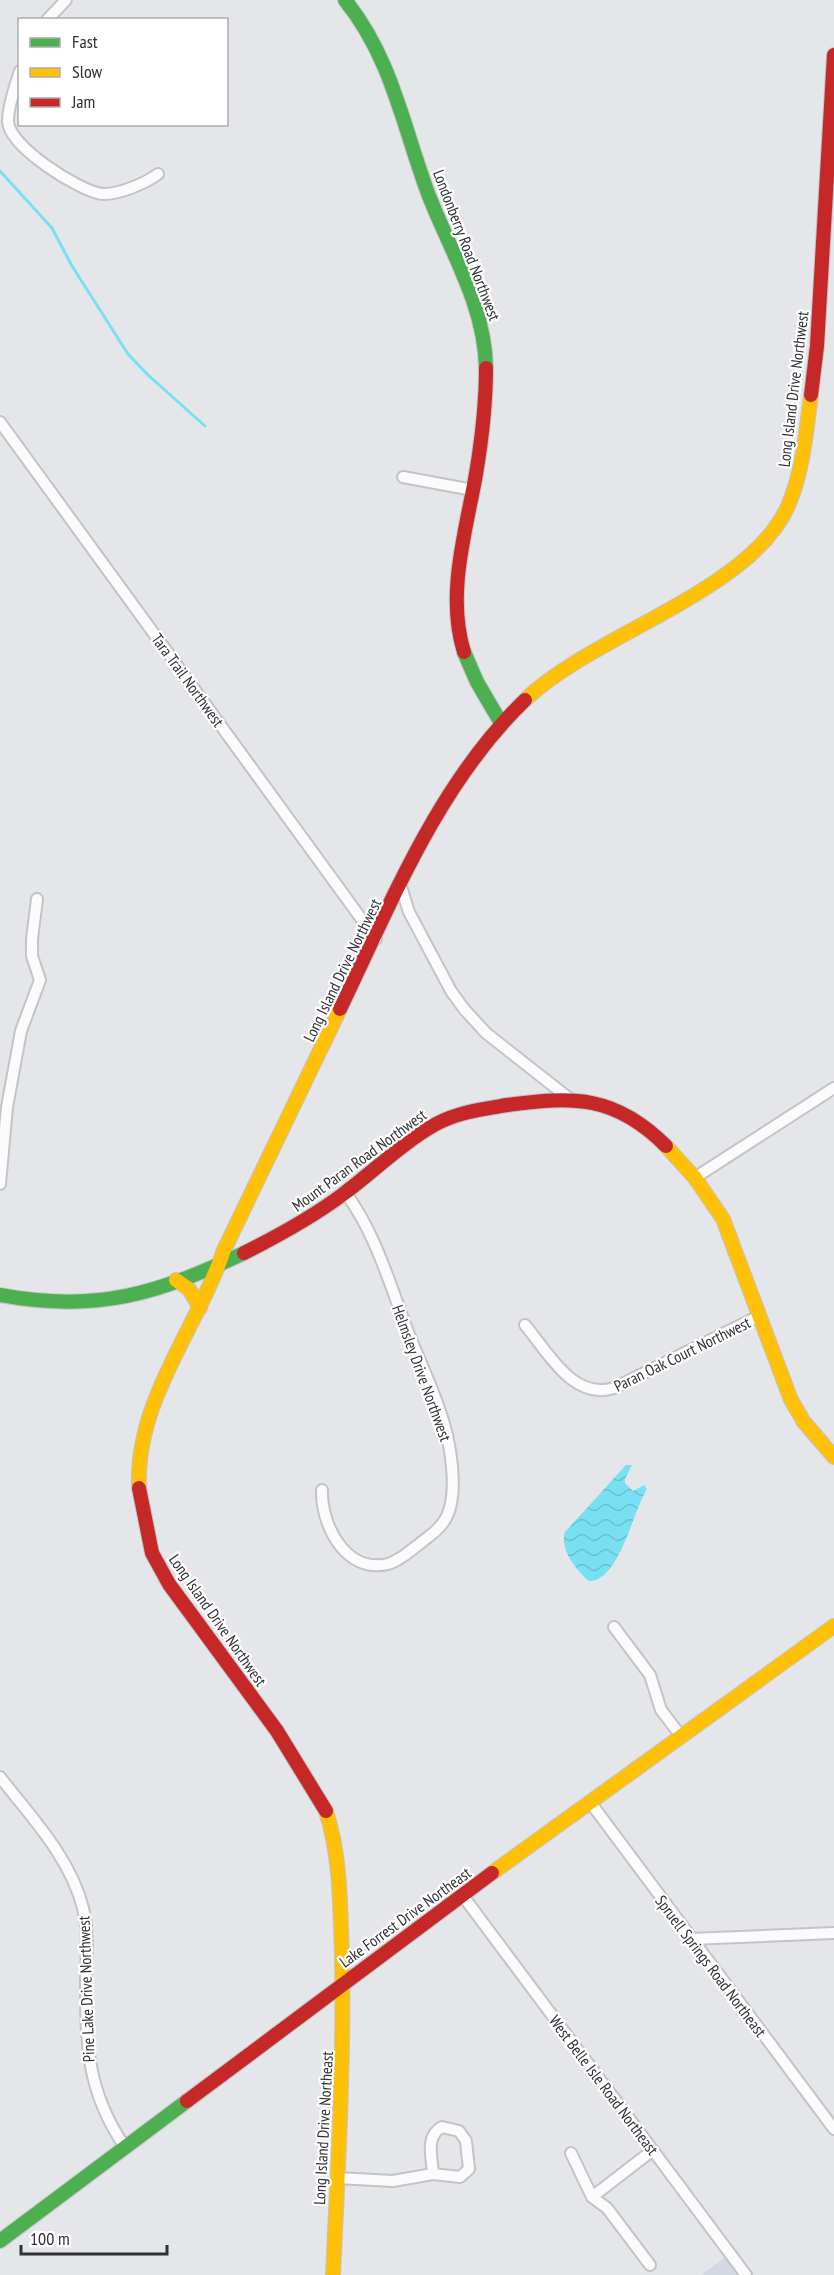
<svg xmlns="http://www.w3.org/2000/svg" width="834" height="2275" font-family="'PT Sans Narrow',sans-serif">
	<defs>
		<pattern id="water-waves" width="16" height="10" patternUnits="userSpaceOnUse" patternTransform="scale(1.5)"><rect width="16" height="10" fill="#78e0f3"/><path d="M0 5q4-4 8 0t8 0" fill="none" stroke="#68c1d1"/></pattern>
	</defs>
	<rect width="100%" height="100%" fill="#e4e6ea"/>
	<path fill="#d4d8e2" d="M 727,2256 L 741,2275 L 701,2275 Z"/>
	<path fill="url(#water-waves)" d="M 626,1465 L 632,1465 L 625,1479 L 625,1483 L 633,1491 L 644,1485 L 647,1489 C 633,1511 619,1582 589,1581 C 576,1570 559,1548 565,1532 Z"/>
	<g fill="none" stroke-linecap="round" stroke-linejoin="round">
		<path stroke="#78e0f3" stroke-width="3" d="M 0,171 L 52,228 L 72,266 L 128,354 L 148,375 L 205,426"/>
		<g stroke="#c2c4c7" stroke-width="14">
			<path id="street" d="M 47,20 L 66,0
				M 20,71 C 15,86 8,106 8,121 C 8,146 79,191 102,194 C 118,195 146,183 158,174
				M 0,422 L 376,939
				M 403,477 L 473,490
				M 401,887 L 409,912 L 451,991 L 464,1009 L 486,1033 L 570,1099
				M 696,1177 L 834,1088
				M 0,1184 L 7,1107 L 21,1031 L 40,980 L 32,956 L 32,939 L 37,899
				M 525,1325 C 548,1352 573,1401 614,1388 L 759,1316
				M 322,1490 C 321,1524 345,1574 388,1564 C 399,1561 409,1552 418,1545 C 429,1536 441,1529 447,1516 C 457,1495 452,1458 447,1435 C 439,1402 423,1369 410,1337 C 391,1289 377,1235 345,1192
				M 614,1627 L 650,1675 L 661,1710 L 681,1736
				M 0,1777 C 31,1817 70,1857 83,1908 C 88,1929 87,1950 86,1972 C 86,2040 85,2089 125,2147
				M 590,1802 L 834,2129
				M 463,1896 L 746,2275
				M 690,1939 L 834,1933
				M 442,2127 L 459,2131 L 466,2141 L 469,2169 L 460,2177 L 433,2174 C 432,2157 425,2136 442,2127 Z
				M 571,2153 L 592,2197 L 607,2208 L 650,2265
				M 337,2178 L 393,2181 L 433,2174
				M 592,2197 L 653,2150"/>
		</g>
		<g stroke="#c2c4c7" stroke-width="16">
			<path id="fast" d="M 345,0 C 392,58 403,127 429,196 C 451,252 485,306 486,368
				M 464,652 L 477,682 L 501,723
				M 0,1295 C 96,1313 157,1294 244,1253
				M 0,2241 L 187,2101"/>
		</g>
		<g stroke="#c2c4c7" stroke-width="16">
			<path id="slow" d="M 525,700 C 593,634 750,592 788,506 C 803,471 806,433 811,395
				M 666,1146 L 695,1178 L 723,1219 L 791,1400 L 804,1422 L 834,1457
				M 176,1280 L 189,1289 L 200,1308
				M 139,1488 C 135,1401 197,1329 224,1250 L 340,1009
				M 326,1811 C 341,1857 340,1908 342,1956 C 344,2063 338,2168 333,2275
				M 492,1873 L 834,1626"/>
		</g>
		<g stroke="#c2c4c7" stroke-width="16">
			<path id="jam" d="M 811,395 L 817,346 L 834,55
				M 464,652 C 446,594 466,531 476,474 C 482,438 486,403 486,368
				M 340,1009 C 392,901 438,784 525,700
				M 244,1253 C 278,1236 311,1218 342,1195 C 373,1172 402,1143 436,1124 C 458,1112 483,1109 507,1105 C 573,1096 615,1095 666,1146
				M 139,1488 L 152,1553 L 169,1584 L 277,1731 L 326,1811
				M 187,2101 L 492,1873"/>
		</g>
		<use href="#street" stroke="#fbfbfc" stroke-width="10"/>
		<use href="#fast" stroke="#4caf50" stroke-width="14"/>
		<use href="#slow" stroke="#ffc107" stroke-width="14"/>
		<use href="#jam" stroke="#c62828" stroke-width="14"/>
	</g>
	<g text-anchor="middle" stroke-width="4.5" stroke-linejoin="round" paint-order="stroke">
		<g font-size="16" fill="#303134" stroke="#fff">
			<text transform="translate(467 245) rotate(69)" y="6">Londonberry Road Northwest</text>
			<text transform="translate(793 389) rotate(-83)" y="6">Long Island Drive Northwest</text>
			<text transform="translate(188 680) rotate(54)" y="6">Tara Trail Northwest</text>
			<text transform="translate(342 970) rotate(-64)" y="6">Long Island Drive Northwest</text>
			<text transform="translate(359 1160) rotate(-36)" y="6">Mount Paran Road Northwest</text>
			<text transform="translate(682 1354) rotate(-26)" y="6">Paran Oak Court Northwest</text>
			<text transform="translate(422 1373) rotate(70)" y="6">Helmsley Drive Northwest</text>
			<text transform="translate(218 1620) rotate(55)" y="6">Long Island Drive Northwest</text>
			<text transform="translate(405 1917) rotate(-36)" y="6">Lake Forrest Drive Northeast</text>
			<text transform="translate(711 1966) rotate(53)" y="6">Spruell Springs Road Northeast</text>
			<text transform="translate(86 1989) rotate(-92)" y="6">Pine Lake Drive Northwest</text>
			<text transform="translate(604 2085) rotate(53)" y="6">West Belle Isle Road Northeast</text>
			<text transform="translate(323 2128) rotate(-87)" y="6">Long Island Drive Northeast</text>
		</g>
	</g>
	<rect x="18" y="18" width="210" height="108" fill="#ffffff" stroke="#acadae" stroke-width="1.5"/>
	<rect x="30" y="38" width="30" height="9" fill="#4caf50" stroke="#acadae" stroke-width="1.5"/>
	<text x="72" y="48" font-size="18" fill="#303134">Fast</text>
	<rect x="30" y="68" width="30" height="9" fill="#ffc107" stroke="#acadae" stroke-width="1.5"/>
	<text x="72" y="78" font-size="18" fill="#303134">Slow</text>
	<rect x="30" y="98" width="30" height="9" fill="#c62828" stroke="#acadae" stroke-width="1.5"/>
	<text x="72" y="108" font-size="18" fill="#303134">Jam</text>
	<path d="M21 2245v9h146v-9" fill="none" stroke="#303134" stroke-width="3"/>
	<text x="30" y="2245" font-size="18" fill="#303134" stroke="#ffffff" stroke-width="4.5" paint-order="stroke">100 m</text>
</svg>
